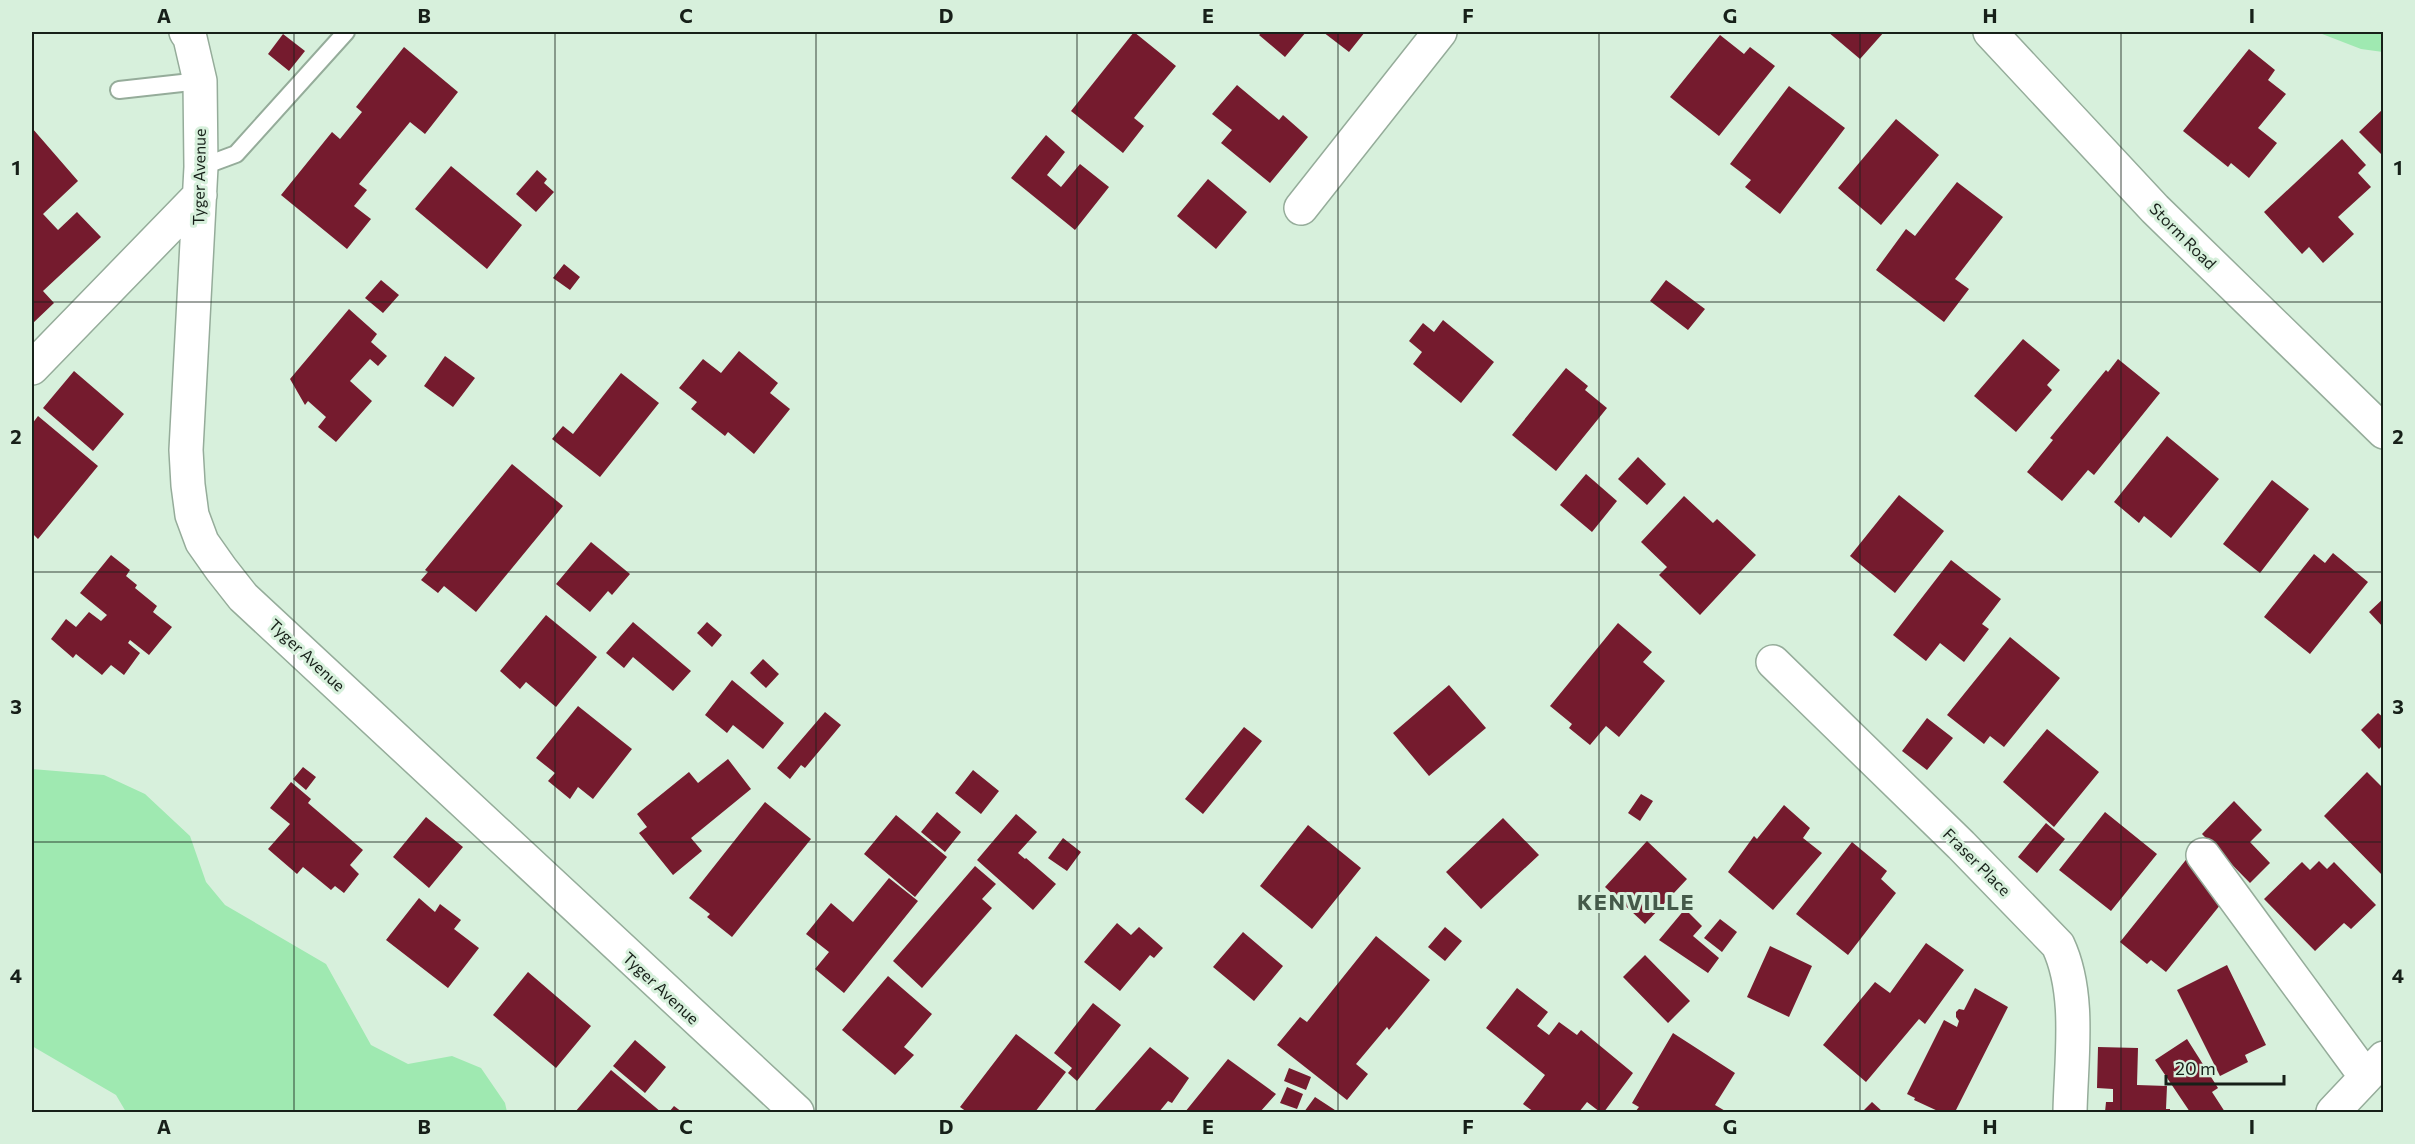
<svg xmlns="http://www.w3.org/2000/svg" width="2415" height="1144" font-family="Commissioner,sans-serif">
	<rect width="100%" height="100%" fill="#d7f0dc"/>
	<path fill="#9fe9b1" d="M 2317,32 L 2383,32 L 2383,52 L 2361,49 Z
		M 32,769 L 104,775 L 145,794 L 190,836 L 206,882 L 225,905 L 326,964 L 371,1045 L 408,1064 L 452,1056 L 481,1068 L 505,1103 L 507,1112 L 126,1112 L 116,1095 L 32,1046 Z"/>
	<path fill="#751b2e" d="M 1134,32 L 1176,66 L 1134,118 L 1144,126 L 1123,153 L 1071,111 Z
		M 1262,32 L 1306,32 L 1285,57 L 1259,35 Z
		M 1323,32 L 1365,32 L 1349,52 Z
		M 1828,32 L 1884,32 L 1860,59 Z
		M 283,34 L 305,51 L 289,71 L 268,54 Z
		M 1720,35 L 1744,54 L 1750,47 L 1775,66 L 1719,136 L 1670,97 Z
		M 404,47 L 458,92 L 425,134 L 410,122 L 359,184 L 367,190 L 354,206 L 371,219 L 347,249 L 281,195 L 332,132 L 340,139 L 362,112 L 356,107 Z
		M 2249,49 L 2275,70 L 2268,80 L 2286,94 L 2258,128 L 2277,143 L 2249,178 L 2231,163 L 2228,167 L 2183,131 Z
		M 1237,85 L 1279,120 L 1283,115 L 1308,137 L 1270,183 L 1221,143 L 1232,130 L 1212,114 Z
		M 1789,86 L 1845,128 L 1780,214 L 1745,187 L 1751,180 L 1730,164 Z
		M 2384,108 L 2384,157 L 2359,132 Z
		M 1896,119 L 1939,155 L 1881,225 L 1838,188 Z
		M 32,128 L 78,181 L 43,214 L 58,230 L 77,212 L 101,237 L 43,291 L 54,303 L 32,324 Z
		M 1046,135 L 1065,152 L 1047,175 L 1061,187 L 1080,164 L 1109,187 L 1075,230 L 1011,178 Z
		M 2342,139 L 2366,165 L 2358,173 L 2371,187 L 2338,217 L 2354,234 L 2323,263 L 2309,247 L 2302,254 L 2264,212 Z
		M 451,166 L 522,225 L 487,269 L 415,209 Z
		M 537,170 L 547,179 L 544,183 L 554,192 L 536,212 L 516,194 Z
		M 1208,179 L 1247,212 L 1216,249 L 1177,216 Z
		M 1957,182 L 2003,217 L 1955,279 L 1969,289 L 1944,322 L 1876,270 L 1906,229 L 1915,236 Z
		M 564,264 L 580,277 L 570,290 L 553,278 Z
		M 381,280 L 399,295 L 383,313 L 365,298 Z
		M 1666,280 L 1705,309 L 1688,330 L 1650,301 Z
		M 349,309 L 377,334 L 371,342 L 387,356 L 378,366 L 370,359 L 350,381 L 372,401 L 336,442 L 318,427 L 326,417 L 308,401 L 305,405 L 290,379 Z
		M 1443,320 L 1494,362 L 1461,403 L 1413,364 L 1422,352 L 1409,341 L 1423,323 L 1434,332 Z
		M 2023,339 L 2060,370 L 2047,385 L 2052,390 L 2016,432 L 1974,396 Z
		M 739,351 L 778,383 L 770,393 L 790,409 L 754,454 L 728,432 L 725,436 L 691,409 L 697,402 L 679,388 L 703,359 L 721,373 Z
		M 445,356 L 475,378 L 453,407 L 424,386 Z
		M 2118,359 L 2160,393 L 2094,475 L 2088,470 L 2062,501 L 2027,472 L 2053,440 L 2050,438 L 2106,370 L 2108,372 Z
		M 1566,368 L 1588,386 L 1585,390 L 1607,408 L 1556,471 L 1512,435 Z
		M 74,371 L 124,414 L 93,451 L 43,408 Z
		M 621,373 L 659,403 L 600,477 L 552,439 L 563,426 L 573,434 Z
		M 38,416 L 98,466 L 38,539 L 32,533 L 32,424 Z
		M 2167,436 L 2219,479 L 2171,538 L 2144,516 L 2139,523 L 2114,502 Z
		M 1638,457 L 1666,484 L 1647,505 L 1618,479 Z
		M 512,464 L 563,506 L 476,612 L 444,586 L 438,593 L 421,580 L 428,572 L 425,570 Z
		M 1586,474 L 1617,501 L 1592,532 L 1560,505 Z
		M 2272,480 L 2309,509 L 2260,573 L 2223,544 Z
		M 1899,495 L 1944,531 L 1895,593 L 1850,556 Z
		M 1684,496 L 1713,523 L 1717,519 L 1756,555 L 1700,615 L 1659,575 L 1667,567 L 1641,542 Z
		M 591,542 L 630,574 L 612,595 L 608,591 L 590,612 L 556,584 Z
		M 2333,553 L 2368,582 L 2310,654 L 2264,617 L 2314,554 L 2325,563 Z
		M 111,555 L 130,570 L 126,576 L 137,585 L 135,588 L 157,606 L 153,612 L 172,627 L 149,655 L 130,640 L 128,643 L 140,653 L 124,675 L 111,665 L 102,675 L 76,654 L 73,658 L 51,639 L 66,619 L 76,627 L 89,612 L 101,621 L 107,615 L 80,593 Z
		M 1951,560 L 2001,599 L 1982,624 L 1989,629 L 1964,662 L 1940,643 L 1926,661 L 1893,635 Z
		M 2384,598 L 2384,628 L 2369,612 Z
		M 546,615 L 597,657 L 556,707 L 526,682 L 520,689 L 500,671 Z
		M 633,622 L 691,671 L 673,691 L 633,657 L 624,668 L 606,653 Z
		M 707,622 L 722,635 L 712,647 L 697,633 Z
		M 1618,623 L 1652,652 L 1643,662 L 1665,681 L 1619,737 L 1606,726 L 1590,745 L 1569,728 L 1572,724 L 1550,706 Z
		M 2010,637 L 2060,678 L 2004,747 L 1990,736 L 1984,744 L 1947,715 Z
		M 763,659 L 779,674 L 766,688 L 750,673 Z
		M 732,680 L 784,723 L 763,749 L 733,725 L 727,733 L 705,715 Z
		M 1449,685 L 1486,728 L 1429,776 L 1393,733 Z
		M 578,706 L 632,749 L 593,799 L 578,787 L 570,799 L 548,781 L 555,773 L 536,758 Z
		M 825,712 L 841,725 L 805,768 L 801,765 L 790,779 L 777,768 Z
		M 2378,713 L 2384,718 L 2384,744 L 2379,749 L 2361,730 Z
		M 1927,718 L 1953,738 L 1927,770 L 1902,751 Z
		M 1244,727 L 1262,741 L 1203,814 L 1185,799 Z
		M 2047,729 L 2099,772 L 2054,827 L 2003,782 Z
		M 728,759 L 751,789 L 691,838 L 702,851 L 673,875 L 639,833 L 647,827 L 637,814 L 689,772 L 698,783 Z
		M 303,767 L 316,777 L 306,790 L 293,779 Z
		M 973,770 L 999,791 L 981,814 L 955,793 Z
		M 2367,772 L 2384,789 L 2384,877 L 2324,816 Z
		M 291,782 L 311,799 L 308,803 L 363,850 L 350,865 L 359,874 L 344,893 L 335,886 L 331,890 L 303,867 L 297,874 L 268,849 L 290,824 L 270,808 Z
		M 1641,794 L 1653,801 L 1640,821 L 1628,813 Z
		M 2234,801 L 2262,830 L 2250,842 L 2270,863 L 2250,883 L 2202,834 Z
		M 765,802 L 811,839 L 732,937 L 707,917 L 710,914 L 689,898 Z
		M 1784,805 L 1810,828 L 1803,838 L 1822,853 L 1773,910 L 1728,872 L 1754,836 L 1757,839 Z
		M 937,812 L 961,832 L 945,852 L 921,832 Z
		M 2105,812 L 2157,854 L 2111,911 L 2059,870 Z
		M 1016,814 L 1037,832 L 1018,853 L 1025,859 L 1026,858 L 1056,884 L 1033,910 L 977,860 Z
		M 896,815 L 947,857 L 915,897 L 864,854 Z
		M 426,817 L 463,847 L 429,888 L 393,857 Z
		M 1503,818 L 1539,855 L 1481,909 L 1446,872 Z
		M 2046,823 L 2065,839 L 2037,873 L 2018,857 Z
		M 1308,825 L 1361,868 L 1312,929 L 1260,886 Z
		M 1063,838 L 1081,852 L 1067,871 L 1048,858 Z
		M 1647,841 L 1687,879 L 1645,924 L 1605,887 Z
		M 1852,842 L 1887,871 L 1881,879 L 1896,893 L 1848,955 L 1796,914 Z
		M 2189,856 L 2229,894 L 2166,972 L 2151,960 L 2147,964 L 2120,942 Z
		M 2319,861 L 2327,869 L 2334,862 L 2376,905 L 2351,929 L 2344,923 L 2315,951 L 2264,899 L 2302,862 L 2310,870 Z
		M 975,866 L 996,884 L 982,899 L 992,908 L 922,988 L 893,961 Z
		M 889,878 L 918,901 L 844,993 L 815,969 L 829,952 L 806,934 L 831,903 L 853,922 Z
		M 419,898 L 435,912 L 440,904 L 461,920 L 454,929 L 479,948 L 448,988 L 386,940 Z
		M 1685,909 L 1702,926 L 1693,936 L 1719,958 L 1708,973 L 1659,940 Z
		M 1720,919 L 1737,932 L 1722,952 L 1704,938 Z
		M 1117,923 L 1131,935 L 1139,927 L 1163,948 L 1154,958 L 1150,955 L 1120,991 L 1084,962 Z
		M 1445,927 L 1462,941 L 1445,961 L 1428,947 Z
		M 1243,932 L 1283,966 L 1254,1001 L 1213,967 Z
		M 1376,936 L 1430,980 L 1389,1030 L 1387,1027 L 1356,1064 L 1368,1074 L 1347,1100 L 1277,1045 L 1300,1017 L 1307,1022 Z
		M 1926,943 L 1964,970 L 1925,1024 L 1919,1019 L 1866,1082 L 1823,1045 L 1875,982 L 1890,993 Z
		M 1770,946 L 1812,966 L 1789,1017 L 1747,997 Z
		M 1645,955 L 1690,1001 L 1668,1023 L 1623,977 Z
		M 2227,965 L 2266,1045 L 2245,1055 L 2248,1062 L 2220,1076 L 2177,990 Z
		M 528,972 L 591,1026 L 556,1068 L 493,1015 Z
		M 888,976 L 932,1014 L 904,1047 L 914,1055 L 895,1075 L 842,1030 Z
		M 1517,988 L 1548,1012 L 1537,1026 L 1549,1035 L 1559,1022 L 1577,1035 L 1581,1030 L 1633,1073 L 1604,1112 L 1600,1112 L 1587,1102 L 1579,1112 L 1534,1112 L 1523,1104 L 1545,1075 L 1486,1028 Z
		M 1975,988 L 2008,1007 L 1955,1112 L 1940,1112 L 1914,1100 L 1915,1098 L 1907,1094 L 1944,1020 L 1957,1027 L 1959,1021 L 1956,1017 L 1956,1012 L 1959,1009 L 1964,1010 Z
		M 1093,1003 L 1121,1025 L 1077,1081 L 1068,1073 L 1072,1068 L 1054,1053 Z
		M 1673,1033 L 1735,1073 L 1715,1105 L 1727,1112 L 1635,1112 L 1639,1107 L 1632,1103 Z
		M 1016,1034 L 1066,1072 L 1035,1112 L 967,1112 L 960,1107 Z
		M 2187,1039 L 2218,1088 L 2212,1092 L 2225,1112 L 2190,1112 L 2155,1060 Z
		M 635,1040 L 666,1067 L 645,1093 L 613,1066 Z
		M 1150,1047 L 1189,1078 L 1172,1103 L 1168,1101 L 1159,1112 L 1093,1112 Z
		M 2098,1047 L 2138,1048 L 2137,1085 L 2167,1086 L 2166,1109 L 2170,1109 L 2170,1112 L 2105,1112 L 2106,1102 L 2113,1102 L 2113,1089 L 2097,1088 Z
		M 1228,1059 L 1276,1094 L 1260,1112 L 1185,1112 Z
		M 1289,1068 L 1311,1077 L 1306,1090 L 1284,1081 Z
		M 611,1070 L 661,1112 L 575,1112 Z
		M 1287,1087 L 1303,1094 L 1297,1109 L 1280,1103 Z
		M 1315,1097 L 1338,1112 L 1304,1112 Z
		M 1872,1102 L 1883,1112 L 1862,1112 Z
		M 674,1106 L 682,1112 L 669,1112 Z"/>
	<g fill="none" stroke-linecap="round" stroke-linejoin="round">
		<g stroke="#95ac9a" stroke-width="20">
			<path id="service" d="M 119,90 L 200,81
				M 201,167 L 236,154 L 346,32"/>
		</g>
		<g stroke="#95ac9a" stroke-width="36">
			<path id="minor" d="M 186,32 L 190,38 L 200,81 L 201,167 L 186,450 L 188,485 L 192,515 L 202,542 L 221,569 L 243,597 L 797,1112
				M 1990,32 L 2155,209 L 2384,432
				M 1301,208 L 1440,32
				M 32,368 L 200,195
				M 1773,662 L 1961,845 L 2058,945 C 2081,994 2071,1059 2070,1112
				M 2203,855 L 2366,1077
				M 2333,1112 L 2384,1058"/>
		</g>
		<use href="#service" stroke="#fff" stroke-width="16"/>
		<use href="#minor" stroke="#fff" stroke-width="33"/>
	</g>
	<path fill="none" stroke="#172019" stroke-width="1.5" stroke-opacity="0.55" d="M 294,32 L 294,1112M 555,32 L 555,1112M 816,32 L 816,1112M 1077,32 L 1077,1112M 1338,32 L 1338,1112M 1599,32 L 1599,1112M 1860,32 L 1860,1112M 2121,32 L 2121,1112M 32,302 L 2384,302M 32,572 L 2384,572M 32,842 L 2384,842"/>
	<g text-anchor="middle" stroke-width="6" stroke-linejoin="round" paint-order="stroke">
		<g font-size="16" fill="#172019" stroke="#d7f0dc">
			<text transform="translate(199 177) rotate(-89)" y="6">Tyger Avenue</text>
			<text transform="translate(2183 236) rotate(45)" y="6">Storm Road</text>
			<text transform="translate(307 655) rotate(43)" y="6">Tyger Avenue</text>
			<text transform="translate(1977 862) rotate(45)" y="6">Fraser Place</text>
			<text transform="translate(661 988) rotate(43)" y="6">Tyger Avenue</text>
		</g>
		<g font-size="22" font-weight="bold" letter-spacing="1.5" fill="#455a4a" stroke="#d7f0dc">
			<text x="1636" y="910">KENVILLE</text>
		</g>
	</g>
	<rect width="2415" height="1144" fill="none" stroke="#d7f0dc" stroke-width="66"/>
	<path d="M2166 1075v9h118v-9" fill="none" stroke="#172019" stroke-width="3"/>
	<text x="2175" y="1075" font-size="18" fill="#172019" stroke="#d7f0dc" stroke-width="4.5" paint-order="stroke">20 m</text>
	<rect x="33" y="33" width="2349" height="1078" fill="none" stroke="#172019" stroke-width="2"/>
	<g font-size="20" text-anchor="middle" font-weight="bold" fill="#172019">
		<text x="164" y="23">A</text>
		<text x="424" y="23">B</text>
		<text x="686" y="23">C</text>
		<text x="946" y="23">D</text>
		<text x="1208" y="23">E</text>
		<text x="1468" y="23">F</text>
		<text x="1730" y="23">G</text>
		<text x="1990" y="23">H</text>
		<text x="2252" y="23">I</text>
		<text x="16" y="175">1</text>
		<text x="2398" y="175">1</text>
		<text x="16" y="444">2</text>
		<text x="2398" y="444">2</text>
		<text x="16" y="714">3</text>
		<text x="2398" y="714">3</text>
		<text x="16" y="983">4</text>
		<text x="2398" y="983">4</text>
		<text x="164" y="1134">A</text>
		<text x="424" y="1134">B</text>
		<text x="686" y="1134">C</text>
		<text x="946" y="1134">D</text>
		<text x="1208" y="1134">E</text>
		<text x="1468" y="1134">F</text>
		<text x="1730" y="1134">G</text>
		<text x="1990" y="1134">H</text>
		<text x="2252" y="1134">I</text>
	</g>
</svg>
